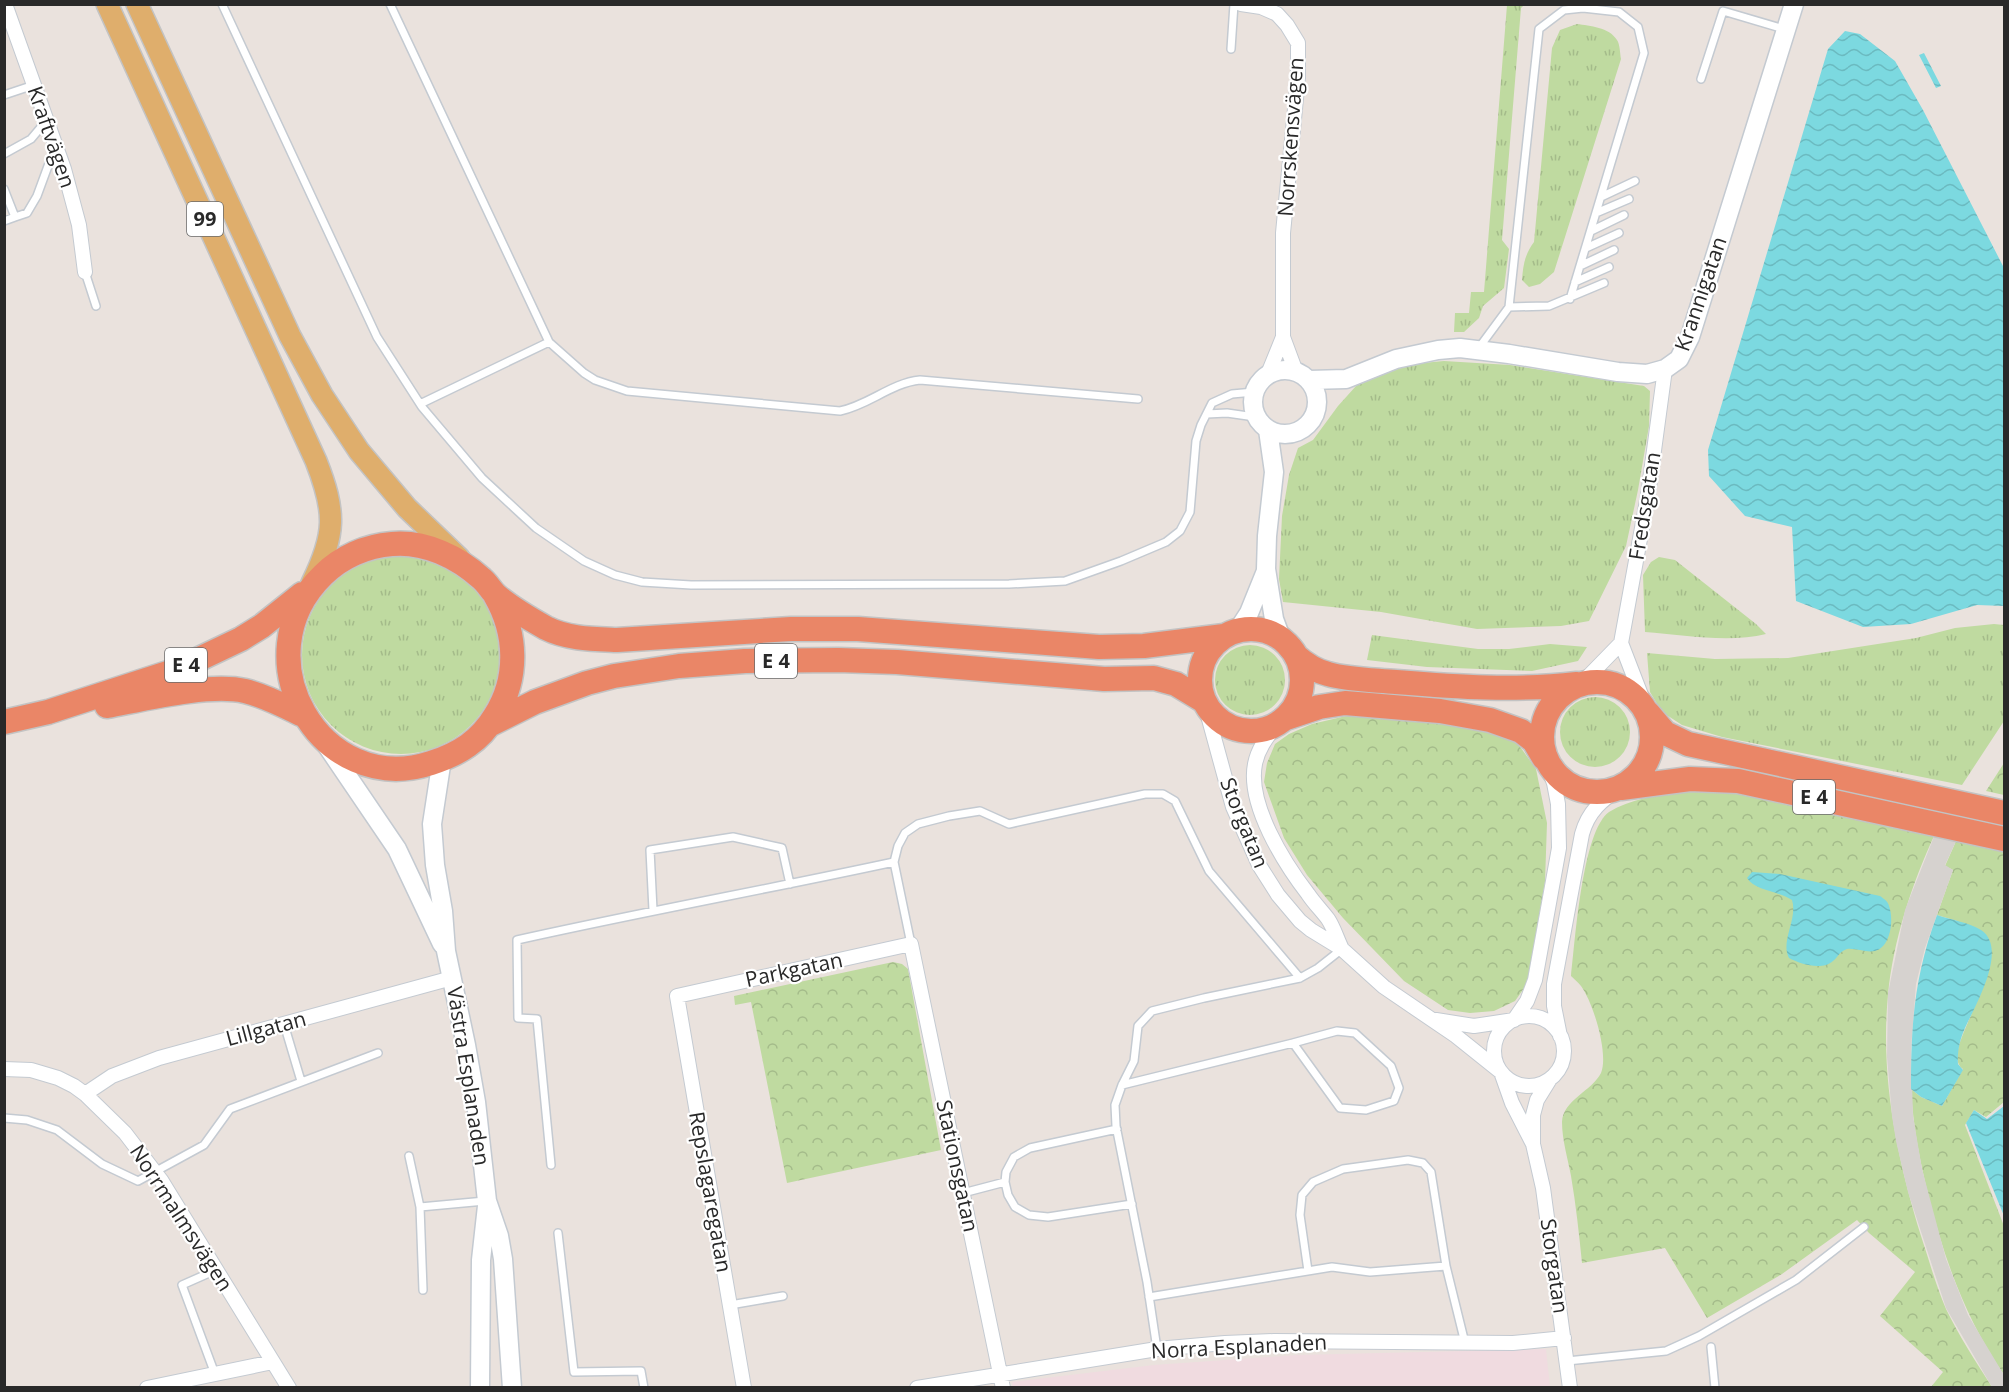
<svg xmlns="http://www.w3.org/2000/svg" width="2009" height="1392" font-family="'Open Sans',sans-serif">
	<defs>
		<pattern id="grass-tufts" width="24" height="20" patternUnits="userSpaceOnUse" patternTransform="scale(1.5)"><rect width="24" height="20" fill="#bfdaa0"/><path d="M3 7l-1-3M5 7V3M7 7l1-3M15 17l-1-3M17 17v-4M19 17l1-3" fill="none" stroke="#a4bb8a"/></pattern>
		<pattern id="park-crowns" width="20" height="18" patternUnits="userSpaceOnUse" patternTransform="scale(1.5)"><rect width="20" height="18" fill="#bfdaa0"/><path d="M2 6a3 3 0 1 1 6 0M12 15a3 3 0 1 1 6 0" fill="none" stroke="#a4bb8a"/></pattern>
		<pattern id="water-waves" width="16" height="10" patternUnits="userSpaceOnUse" patternTransform="scale(1.5)"><rect width="16" height="10" fill="#7cd9e0"/><path d="M0 5q4-4 8 0t8 0" fill="none" stroke="#6bbac0"/></pattern>
	</defs>
	<rect width="100%" height="100%" fill="#eae2dd"/>
	<path fill="#f0dbe0" d="M 1546,1349 L 1550,1387 L 1013,1388 L 1012,1382 L 1154,1365 L 1298,1355 Z"/>
	<path fill="url(#grass-tufts)" d="M 1507,5 L 1524,5 L 1521,8 L 1502,240 L 1509,249 L 1504,288 L 1483,306 L 1479,318 L 1464,332 L 1454,332 L 1455,313 L 1469,313 L 1471,292 L 1484,292 Z
		M 1577,24 C 1590,26 1609,27 1617,40 C 1620,44 1620,54 1621,59 L 1554,272 L 1540,284 L 1529,287 L 1522,280 C 1523,265 1525,254 1534,242 L 1552,48 L 1560,30 Z
		M 1444,361 L 1510,365 L 1644,386 L 1650,391 L 1649,426 L 1638,490 L 1626,546 L 1589,621 L 1561,626 L 1477,629 L 1381,612 L 1283,602 L 1279,579 L 1282,516 L 1289,475 L 1298,448 L 1313,440 L 1338,406 L 1356,386 L 1402,365 Z
		M302 655a99 99 0 1 1 198 0a99 99 0 1 1-198 0Z
		M 1659,557 L 1675,560 L 1756,624 L 1766,634 C 1730,643 1682,635 1645,632 L 1643,575 L 1651,562 Z
		M 1994,624 L 2004,625 L 2004,721 L 1962,785 L 1722,737 L 1682,725 L 1662,712 L 1650,692 L 1647,653 L 1715,659 L 1788,658 L 1916,638 L 1955,628 Z
		M 1372,635 L 1478,649 L 1509,649 L 1550,644 L 1587,647 L 1578,661 L 1532,671 L 1427,667 L 1367,660 Z
		M1215 680a35 35 0 1 1 70 0a35 35 0 1 1-70 0Z
		M1560 732a35 35 0 1 1 70 0a35 35 0 1 1-70 0Z"/>
	<path fill="url(#park-crowns)" d="M 1368,715 L 1496,731 L 1518,744 L 1536,769 L 1547,823 L 1545,882 L 1527,984 L 1515,1001 L 1494,1011 L 1470,1013 L 1448,1010 L 1404,981 L 1343,918 L 1307,875 L 1284,838 L 1264,782 L 1267,763 L 1275,744 L 1289,734 L 1312,724 L 1346,716 Z
		M 2004,763 L 2004,795 L 1986,791 Z
		M 1679,790 C 1765,790 1852,816 1935,834 C 1912,883 1893,941 1888,995 C 1880,1077 1897,1158 1921,1236 C 1929,1260 1936,1286 1946,1309 C 1959,1336 1976,1362 1992,1387 L 1931,1387 L 1943,1372 L 1880,1316 L 1915,1272 L 1869,1233 L 1857,1220 L 1782,1274 L 1707,1318 L 1665,1248 L 1582,1263 C 1579,1234 1576,1205 1571,1176 C 1568,1159 1562,1140 1562,1122 C 1563,1100 1592,1091 1601,1073 C 1609,1054 1593,1002 1581,986 C 1578,982 1574,979 1571,976 C 1575,943 1582,831 1609,812 C 1630,799 1656,796 1679,790 Z
		M 1957,839 L 2004,849 L 2004,1102 L 1986,1117 L 1974,1110 L 1965,1125 L 2004,1226 L 2004,1375 C 1967,1321 1945,1262 1929,1198 C 1920,1162 1913,1126 1911,1089 L 1921,1097 L 1942,1106 L 1963,1069 C 1946,1058 1972,1019 1975,1004 C 1978,995 1961,935 1957,921 L 1937,915 L 1953,870 L 1945,866 Z
		M 893,962 L 902,964 L 908,969 L 941,1150 L 787,1183 L 751,1002 L 735,1005 L 734,996 Z"/>
	<path fill="#d6d2cf" d="M 1935,834 L 1957,839 L 1945,865 L 1953,870 L 1925,948 L 1916,984 L 1911,1050 L 1913,1116 L 1922,1169 L 1946,1259 L 1968,1315 L 2004,1375 L 2004,1387 L 1992,1387 L 1946,1308 L 1908,1192 L 1896,1141 L 1892,1116 L 1887,1057 L 1888,993 L 1905,910 Z"/>
	<path fill="url(#water-waves)" d="M 1845,31 L 1860,34 L 1895,61 L 1923,110 L 2004,268 L 2004,606 L 1977,605 L 1911,624 L 1863,627 L 1796,601 L 1792,527 L 1745,516 L 1709,476 L 1708,450 L 1828,49 Z
		M 1924,53 L 1941,86 L 1936,88 L 1919,55 Z
		M 1752,872 L 1780,874 L 1880,896 C 1884,899 1888,901 1889,906 C 1894,919 1891,947 1875,951 C 1866,953 1856,948 1847,949 C 1840,951 1838,957 1833,961 C 1822,971 1800,964 1789,958 C 1780,941 1798,919 1792,900 C 1779,891 1755,891 1747,878 Z
		M 1937,915 C 1951,920 1968,922 1981,930 C 2009,948 1975,1006 1965,1028 C 1960,1039 1957,1052 1958,1064 L 1963,1070 L 1942,1106 L 1921,1097 L 1911,1089 C 1911,1024 1914,977 1937,915 Z
		M 2004,1106 L 2004,1216 L 1966,1123 L 1974,1110 L 1987,1119 Z"/>
	<g fill="none" stroke-linecap="round" stroke-linejoin="round">
		<g stroke="#c4cad1" stroke-width="10">
			<path id="lane" d="M 222,4 L 377,337 L 422,407 L 482,478 L 536,528 L 584,561 L 615,575 L 642,582 L 691,585 L 1009,584 L 1065,581 L 1121,561 L 1166,542 L 1180,531 L 1190,512 L 1196,441 L 1201,425 L 1212,403 L 1232,394 L 1254,392
				M 390,4 L 549,342
				M 1231,49 L 1234,4
				M 1701,79 L 1723,11 L 1784,29
				M 4,95 L 34,85
				M 4,154 L 31,139 L 47,120
				M 4,189 L 15,217 L 27,213 L 37,196 L 55,147
				M 1601,197 L 1635,181
				M 1596,213 L 1629,199
				M 4,221 L 15,217
				M 1591,231 L 1624,215
				M 1586,248 L 1619,233
				M 1580,266 L 1614,250
				M 85,272 L 96,306
				M 1575,282 L 1609,267
				M 1509,307 L 1549,306 L 1604,283
				M 1478,349 L 1509,307 L 1539,29 L 1564,10 L 1583,8 L 1619,12 L 1638,27 L 1644,53 L 1570,299
				M 420,404 L 549,342 L 584,373 L 595,380 L 627,391 L 840,411 C 869,405 891,383 920,380 L 1138,399
				M 1207,414 L 1227,413 L 1255,417
				M 653,910 L 650,850 L 733,837 L 782,848 L 790,884
				M 911,944 L 894,862 L 898,846 L 905,833 L 918,824 L 949,816 L 980,811 L 1009,824 L 1145,794 L 1163,794 L 1175,801 L 1209,871 L 1300,978
				M 284,1024 L 301,1081
				M 1122,1085 L 1293,1043 L 1340,1108 L 1366,1110 L 1394,1101 L 1399,1088 L 1391,1066 L 1355,1033 L 1337,1031 L 1293,1043
				M 4,1118 L 27,1120 L 57,1130 L 102,1164 L 138,1181 L 204,1145 L 230,1109 L 378,1053
				M 1117,1129 L 1030,1148 L 1014,1157 L 1006,1172 L 1005,1182 L 1008,1195 L 1015,1207 L 1029,1215 L 1048,1217 L 1132,1204
				M 409,1156 L 420,1207 L 485,1201
				M 551,1165 L 537,1019 L 518,1018 L 517,940 C 642,912 769,889 894,862
				M 963,1193 L 1005,1182
				M 420,1207 L 423,1290
				M 558,1233 L 574,1372 L 641,1371 L 644,1388
				M 1308,1271 L 1300,1215 L 1302,1195 L 1313,1182 L 1343,1169 L 1408,1160 L 1423,1163 L 1431,1172 L 1446,1266 L 1465,1343
				M 1149,1297 L 1332,1267 L 1370,1272 L 1446,1266
				M 730,1305 L 783,1296
				M 1711,1347 L 1715,1388
				M 1157,1349 L 1147,1282 L 1116,1126 L 1115,1105 L 1122,1085 L 1134,1061 L 1138,1026 L 1152,1011 L 1204,998 L 1300,978 L 1318,968 L 1342,949
				M 1567,1361 L 1666,1351 L 1699,1336 L 1796,1280 L 1864,1227
				M 215,1374 L 182,1285 L 216,1270"/>
		</g>
		<g stroke="#c4cad1" stroke-width="16">
			<path id="street" d="M 5,4 L 64,169 L 79,225 L 85,272
				M 1241,4 L 1261,7 L 1277,14 L 1287,25 L 1298,43 L 1298,78 L 1283,233 L 1283,337 L 1268,374
				M 1283,337 L 1296,372
				M 1621,643 L 1648,495 L 1665,369
				M 1582,683 L 1621,643 L 1648,713
				M 1204,701 L 1233,807 L 1259,865 L 1278,895 L 1300,921 L 1311,930 L 1342,949 L 1384,987 L 1456,1036 L 1501,1072 L 1512,1103 L 1533,1144
				M 1277,724 C 1268,736 1258,748 1255,764 C 1247,804 1284,863 1308,894 C 1314,903 1322,911 1328,919 C 1334,928 1337,939 1342,949
				M1494 1051a35 35 0 1 1 70 0a35 35 0 1 1-70 0Z
				M 1436,1020 L 1474,1026 L 1514,1020 L 1527,1001 L 1535,980 L 1559,848 L 1558,804 L 1554,783 L 1546,762
				M 1560,1036 L 1554,1006 L 1554,984 L 1582,834 C 1588,812 1602,799 1621,788
				M 4,1069 L 31,1070 L 58,1078 L 74,1086 L 85,1094 L 125,1133 L 161,1180 L 289,1388
				M 1550,1079 L 1537,1100 L 1533,1115 L 1533,1144 L 1543,1188 L 1570,1388
				M 85,1094 L 112,1076 L 159,1058 L 452,978
				M 147,1388 L 273,1362
				M 744,1388 L 677,996 L 911,944 L 1003,1388
				M 917,1388 L 1157,1349 L 1225,1343 L 1274,1341 L 1513,1343 L 1564,1338"/>
		</g>
		<g stroke="#c4cad1" stroke-width="21">
			<path id="secondary" d="M1253 402a32 32 0 1 1 64 0a32 32 0 1 1-64 0Z
				M 1309,380 L 1346,379 L 1396,359 L 1438,350 L 1460,348 L 1509,354 L 1618,372 L 1647,374 L 1665,369 L 1679,359 L 1690,337 L 1794,4
				M 1268,430 L 1274,472 L 1267,536 L 1266,569 L 1274,619 L 1281,638
				M 1238,630 L 1249,613 L 1266,571
				M 325,743 L 397,849 L 442,944
				M 442,759 L 432,824 L 435,865 L 443,911 L 446,951 L 466,1045 L 476,1102 L 487,1201 L 499,1236 L 503,1259 L 512,1388
				M 480,1388 L 481,1260 L 487,1206"/>
		</g>
		<g stroke="#c3c3c3" stroke-width="24">
			<path id="primary" d="M 107,4 L 316,461 C 336,512 336,534 312,583
				M 137,4 L 290,336 L 322,395 L 359,451 L 407,508 L 459,558"/>
		</g>
		<g stroke="#c3c3c3" stroke-width="27">
			<path id="highway" d="M 495,595 C 517,633 519,678 495,716 C 480,741 459,754 431,763 C 321,799 239,657 323,575 C 341,557 366,546 392,544 C 425,541 458,557 482,579 C 488,584 491,591 497,596 C 511,608 530,619 546,628 C 568,639 593,639 617,640 L 791,629 L 858,629 L 1099,647 L 1144,646 L 1224,636
				M1200 680a51 51 0 1 1 102 0a51 51 0 1 1-102 0Z
				M 1296,656 C 1305,664 1316,671 1328,674 C 1349,680 1374,680 1396,682 C 1457,687 1516,691 1577,684
				M1542 737a55 55 0 1 1 110 0a55 55 0 1 1-110 0Z
				M 107,706 C 144,699 209,683 245,691 C 266,696 286,707 305,716
				M 1648,713 L 1665,733 L 1688,744 L 2004,813
				M 1286,718 L 1319,707 L 1345,703 L 1440,711 L 1490,720 L 1521,731 L 1534,741 L 1544,758
				M 4,722 L 48,712 L 174,671 L 241,639 L 262,626 L 302,594
				M 489,725 L 535,702 L 587,683 L 614,676 L 679,666 L 745,661 L 838,660 L 897,662 L 1104,679 L 1154,678 L 1176,684 L 1204,701
				M 1621,788 L 1690,779 L 1738,781 L 2004,839"/>
		</g>
		<use href="#lane" stroke="#fff" stroke-width="7"/>
		<use href="#street" stroke="#fff" stroke-width="14"/>
		<use href="#secondary" stroke="#fff" stroke-width="18"/>
		<use href="#primary" stroke="#dfae6c" stroke-width="21"/>
		<use href="#highway" stroke="#ea8667" stroke-width="24"/>
	</g>
	<g text-anchor="middle" stroke-width="4.5" stroke-linejoin="round" paint-order="stroke">
		<g fill="#fff" stroke="#696969" stroke-width="1.5">
			<rect x="187" y="202" width="36" height="34" rx="4.5"/>
			<rect x="755" y="644" width="42" height="34" rx="4.5"/>
			<rect x="165" y="648" width="42" height="34" rx="4.5"/>
			<rect x="1793" y="780" width="42" height="34" rx="4.5"/>
		</g>
		<g font-size="20" font-weight="bold" fill="#292929">
			<text x="205" y="226">99</text>
			<text x="776" y="668">E 4</text>
			<text x="186" y="672">E 4</text>
			<text x="1814" y="804">E 4</text>
		</g>
		<g font-size="21" fill="#292929" stroke="#fff">
			<text transform="translate(51 137) rotate(71)" y="7">Kraftvägen</text>
			<text transform="translate(1291 137) rotate(-86)" y="7">Norrskensvägen</text>
			<text transform="translate(1701 294) rotate(-71)" y="7">Krannigatan</text>
			<text transform="translate(1645 506) rotate(-81)" y="7">Fredsgatan</text>
			<text transform="translate(1244 823) rotate(68)" y="7">Storgatan</text>
			<text transform="translate(794 970) rotate(-12)" y="7">Parkgatan</text>
			<text transform="translate(266 1029) rotate(-15)" y="7">Lillgatan</text>
			<text transform="translate(468 1076) rotate(81)" y="7">Västra Esplanaden</text>
			<text transform="translate(957 1166) rotate(78)" y="7">Stationsgatan</text>
			<text transform="translate(710 1192) rotate(80)" y="7">Repslagaregatan</text>
			<text transform="translate(181 1218) rotate(57)" y="7">Norrmalmsvägen</text>
			<text transform="translate(1554 1266) rotate(82)" y="7">Storgatan</text>
			<text transform="translate(1239 1347) rotate(-3)" y="7">Norra Esplanaden</text>
		</g>
	</g>
	<rect width="2009" height="1392" fill="none" stroke="#292929" stroke-width="12"/>
</svg>
